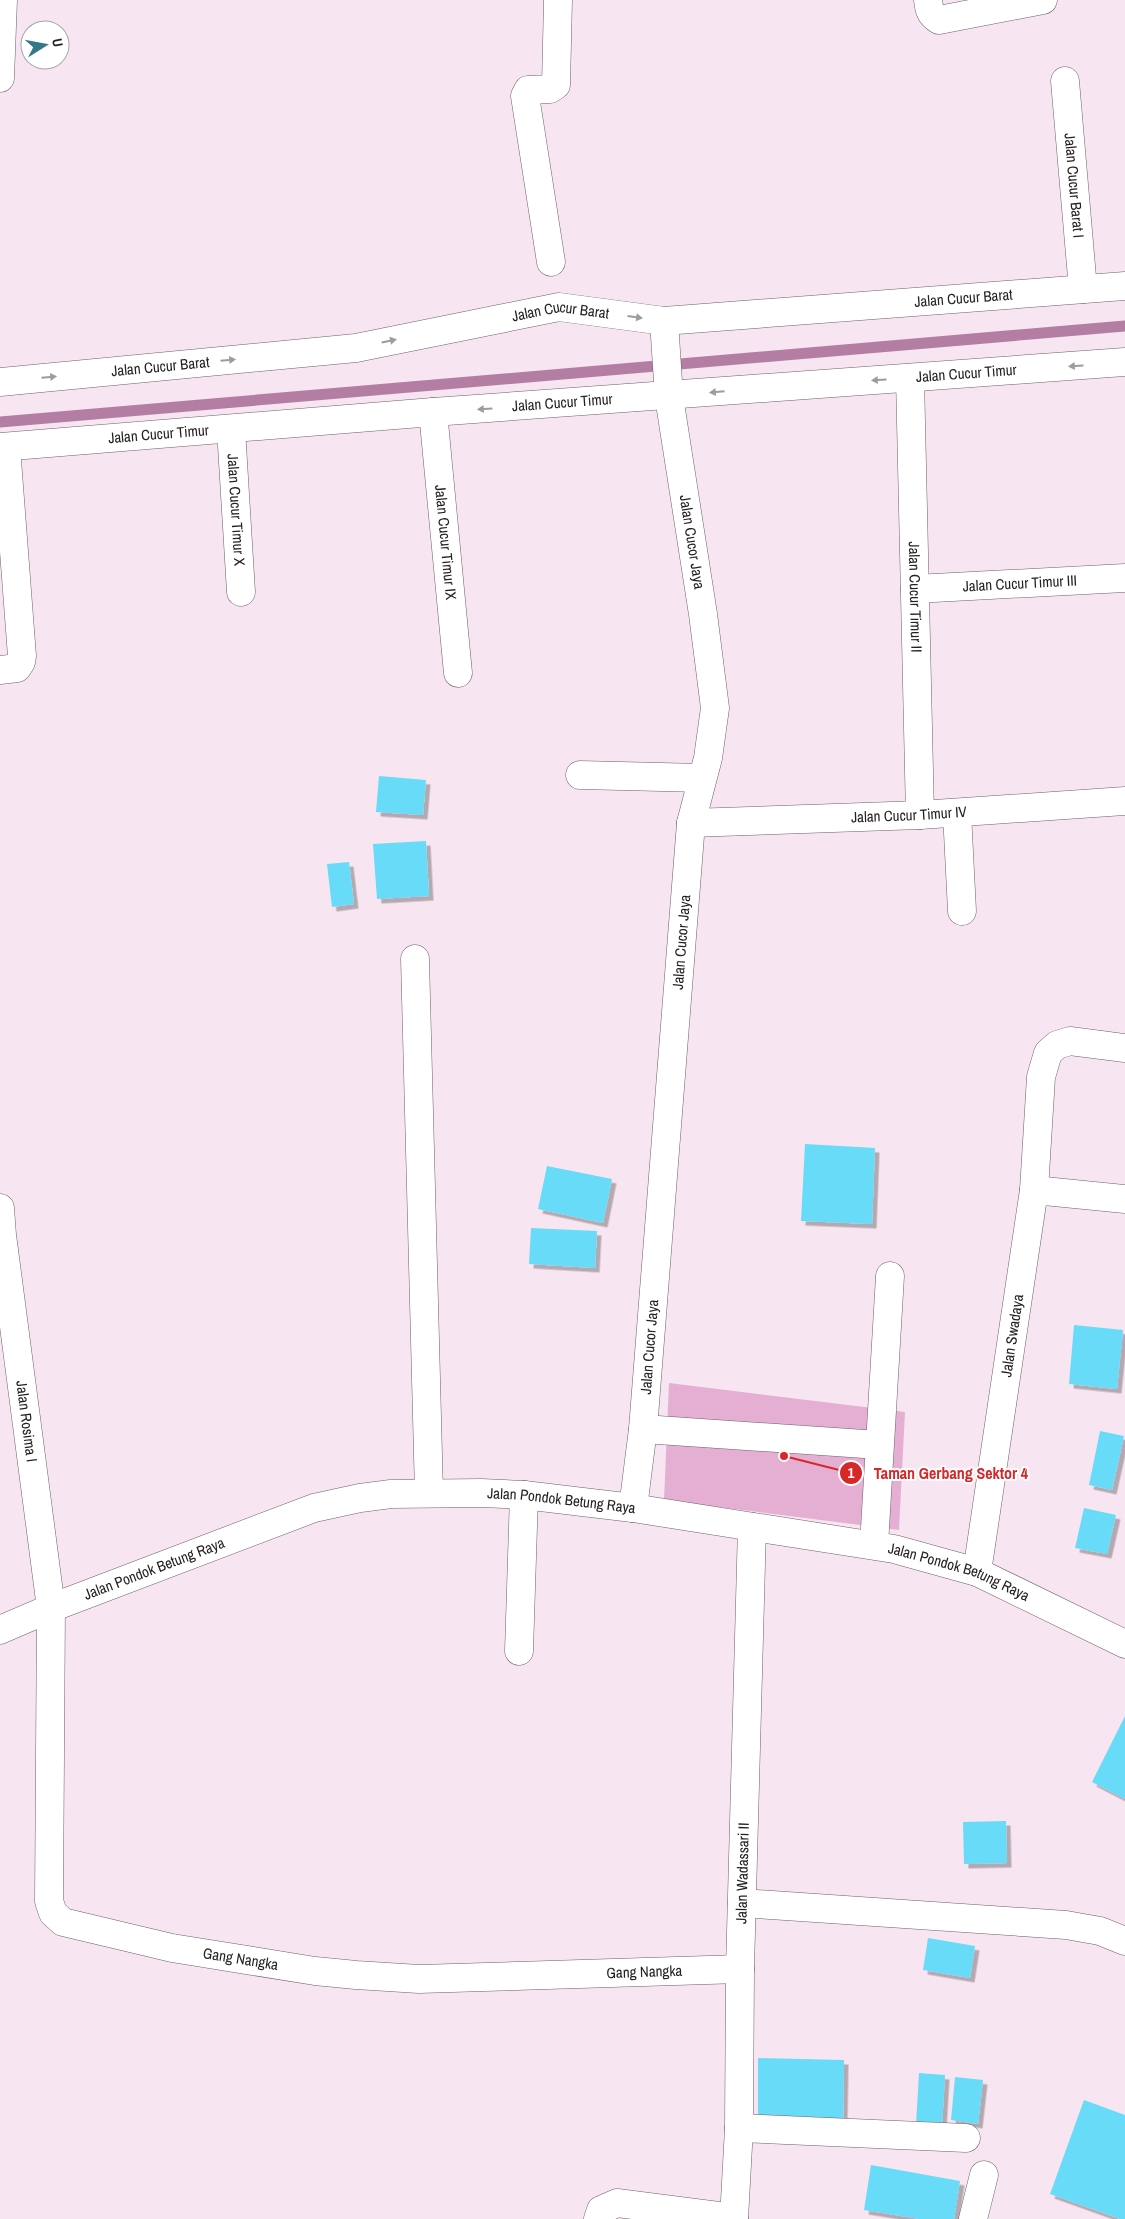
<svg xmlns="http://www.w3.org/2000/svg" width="1125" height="2219" font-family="'Archivo Narrow',sans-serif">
	<defs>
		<filter id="shadow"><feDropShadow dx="4.5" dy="4.5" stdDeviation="0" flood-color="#0004"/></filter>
	</defs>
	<rect width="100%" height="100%" fill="#f7e6f1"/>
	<path fill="#e4afd3" d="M 669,1383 L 905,1412 L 899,1530 L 664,1500 Z"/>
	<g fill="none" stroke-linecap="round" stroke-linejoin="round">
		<path stroke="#b47da3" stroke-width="11" d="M 0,422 L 1125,326"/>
	</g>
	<path fill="#68dbf9" filter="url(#shadow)" d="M 379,776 L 426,780 L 423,815 L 376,812 Z
		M 426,841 L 429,896 L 377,899 L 373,844 Z
		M 349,862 L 354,904 L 332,907 L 327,864 Z
		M 805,1144 L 875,1148 L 872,1224 L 801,1221 Z
		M 547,1166 L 612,1179 L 603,1223 L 538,1209 Z
		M 531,1228 L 597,1231 L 595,1268 L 529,1264 Z
		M 1074,1325 L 1123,1330 L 1117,1389 L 1069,1384 Z
		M 1100,1431 L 1124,1436 L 1112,1490 L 1089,1485 Z
		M 1084,1508 L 1116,1515 L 1107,1554 L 1075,1548 Z
		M 1125,1716 L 1125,1799 L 1092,1782 Z
		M 1006,1821 L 1007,1863 L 964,1864 L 963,1822 Z
		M 928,1938 L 975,1946 L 970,1978 L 923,1970 Z
		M 758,2058 L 844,2060 L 843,2122 L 758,2121 Z
		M 919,2073 L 945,2075 L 942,2126 L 916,2125 Z
		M 955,2077 L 983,2080 L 978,2124 L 951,2120 Z
		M 1084,2100 L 1125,2115 L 1125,2219 L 1120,2219 L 1050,2194 Z
		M 871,2165 L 960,2181 L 954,2219 L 920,2219 L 864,2210 Z"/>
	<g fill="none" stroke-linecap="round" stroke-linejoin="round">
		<g stroke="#6d5f68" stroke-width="29">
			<g id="minor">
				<path d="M 928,0 C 929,9 930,15 939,20 L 1043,0"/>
				<path d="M 0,78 L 3,0"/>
				<path id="s1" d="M 1065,81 L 1083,289"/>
				<path d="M 551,262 L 525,96 L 528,90 L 550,89 L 556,85 L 558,0"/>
				<path id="s2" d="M 910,378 L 920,815"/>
				<path id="s3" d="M 0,382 L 356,348 L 559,307 L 664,321 L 1125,286"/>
				<path id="s4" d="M 433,412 L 458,673"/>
				<path id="s5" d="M 231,429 L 241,592"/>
				<path id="s6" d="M 0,447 L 433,412 L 1125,362"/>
				<path id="s7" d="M 915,589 L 1125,578"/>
				<path d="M 0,670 L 17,668 L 21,662 L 22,656 L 6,447"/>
				<path d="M 580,775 L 702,778"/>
				<path d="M 957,813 L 962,911"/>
				<path id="s8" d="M 691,823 L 920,815 L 1125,801"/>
				<path d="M 415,959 L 429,1493"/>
				<path d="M 1034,1190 L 1041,1077 L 1048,1053 L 1057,1045 L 1070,1041 L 1125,1048"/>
				<path id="s9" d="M 0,1208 L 2,1235 L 51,1608 L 49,1901 L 53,1913 L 63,1922 L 172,1948 L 315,1971 L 356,1975 L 419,1979 L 740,1969"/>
				<path d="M 643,1429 L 879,1445"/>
				<path id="s10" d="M 633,1508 L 643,1429 L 691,823 L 708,758 L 715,708 L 703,614 L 669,397 L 664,321"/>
				<path d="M 874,1545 L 890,1276"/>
				<path id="s11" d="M 977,1572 L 1034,1190 L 1125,1199"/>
				<path d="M 519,1651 L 524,1495"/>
				<path d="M 742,1903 L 1066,1925 L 1100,1931 L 1125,1941"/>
				<path d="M 739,2128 L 966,2138"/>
				<path d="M 598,2219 L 601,2210 L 617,2203 L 734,2218"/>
				<path id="s12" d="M 734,2219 L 739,2128 L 740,1969 L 752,1527"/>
				<path d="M 973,2219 L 984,2175"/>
			</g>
		</g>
		<g stroke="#6d5f68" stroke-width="29">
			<g id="major">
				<path id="s13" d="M 0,1630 L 51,1608 L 314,1508 L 360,1498 L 391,1494 L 481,1493 L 524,1495 L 633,1508 L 894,1549 L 977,1572 L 1125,1644"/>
			</g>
		</g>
		<use href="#minor" stroke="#fff" stroke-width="28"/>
		<use href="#major" stroke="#fff" stroke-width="28"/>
	</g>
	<defs><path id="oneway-solid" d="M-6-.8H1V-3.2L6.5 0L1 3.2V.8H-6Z" transform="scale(1.25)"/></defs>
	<g fill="#9d9b9c">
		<use href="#oneway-solid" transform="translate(635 317) rotate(8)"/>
		<use href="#oneway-solid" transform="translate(389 341) rotate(-12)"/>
		<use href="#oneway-solid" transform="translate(228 360) rotate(-5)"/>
		<use href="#oneway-solid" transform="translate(1076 366) rotate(176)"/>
		<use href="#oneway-solid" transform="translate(49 377) rotate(-5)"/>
		<use href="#oneway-solid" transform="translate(879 380) rotate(177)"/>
		<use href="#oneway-solid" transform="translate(717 392) rotate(175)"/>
		<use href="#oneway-solid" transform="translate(485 409) rotate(176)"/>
	</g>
	<g text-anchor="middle" stroke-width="4" stroke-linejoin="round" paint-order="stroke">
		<g font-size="15" fill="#262124" stroke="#fff">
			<text dy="5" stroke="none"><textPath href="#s1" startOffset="105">Jalan Cucur Barat I</textPath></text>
			<text dy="5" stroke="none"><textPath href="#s3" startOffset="971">Jalan Cucur Barat</textPath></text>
			<text dy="5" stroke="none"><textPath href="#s3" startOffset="566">Jalan Cucur Barat</textPath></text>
			<text dy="5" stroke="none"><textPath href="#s3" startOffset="161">Jalan Cucur Barat</textPath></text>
			<text dy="5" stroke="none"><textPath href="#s6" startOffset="969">Jalan Cucur Timur</textPath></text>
			<text dy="5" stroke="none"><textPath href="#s6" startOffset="564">Jalan Cucur Timur</textPath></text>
			<text dy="5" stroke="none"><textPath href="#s6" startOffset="159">Jalan Cucur Timur</textPath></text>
			<text dy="5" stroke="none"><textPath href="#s5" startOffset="81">Jalan Cucur Timur X</textPath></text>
			<text transform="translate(692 542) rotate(81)" y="5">Jalan Cucor Jaya</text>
			<text dy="5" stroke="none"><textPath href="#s4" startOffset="131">Jalan Cucur Timur IX</textPath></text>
			<text dy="5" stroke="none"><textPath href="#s7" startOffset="105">Jalan Cucur Timur III</textPath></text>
			<text dy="5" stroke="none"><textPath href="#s2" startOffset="219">Jalan Cucur Timur II</textPath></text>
			<text dy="5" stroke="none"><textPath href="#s8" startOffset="218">Jalan Cucur Timur IV</textPath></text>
			<text dy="5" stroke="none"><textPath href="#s10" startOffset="568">Jalan Cucor Jaya</textPath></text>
			<text dy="5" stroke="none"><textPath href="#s11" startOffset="239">Jalan Swadaya</textPath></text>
			<text dy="5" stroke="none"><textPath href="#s10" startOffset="162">Jalan Cucor Jaya</textPath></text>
			<text dy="5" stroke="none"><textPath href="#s9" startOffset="215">Jalan Rosima I</textPath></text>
			<text dy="5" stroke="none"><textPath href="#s13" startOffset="586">Jalan Pondok Betung Raya</textPath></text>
			<text dy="5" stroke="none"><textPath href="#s13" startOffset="166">Jalan Pondok Betung Raya</textPath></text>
			<text dy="5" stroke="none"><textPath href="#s13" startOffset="991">Jalan Pondok Betung Raya</textPath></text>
			<text dy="5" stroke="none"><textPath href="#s12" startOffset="346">Jalan Wadassari II</textPath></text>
			<text dy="5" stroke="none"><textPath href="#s9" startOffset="904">Gang Nangka</textPath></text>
			<text dy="5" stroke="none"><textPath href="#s9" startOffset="1309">Gang Nangka</textPath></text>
		</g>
	</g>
	<path fill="none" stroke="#d62828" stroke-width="2" d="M784 1456L851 1473"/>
	<g fill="#d62828" stroke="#fff" stroke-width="2">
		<circle cx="784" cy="1456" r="5"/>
		<circle cx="851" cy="1473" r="12"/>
	</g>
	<g font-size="15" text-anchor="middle" font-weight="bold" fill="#fff">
		<text x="851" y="1478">1</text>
	</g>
	<g font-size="16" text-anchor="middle" font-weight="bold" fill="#d62828" stroke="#fff" stroke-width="4" stroke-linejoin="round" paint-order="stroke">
		<text x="951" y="1479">Taman Gerbang Sektor 4</text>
	</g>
	<g transform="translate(45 45) rotate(79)"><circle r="24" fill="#ffffff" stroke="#a8a6a7"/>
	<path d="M0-4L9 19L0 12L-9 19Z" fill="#357789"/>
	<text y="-8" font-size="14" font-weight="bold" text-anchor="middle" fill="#262124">U</text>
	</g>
</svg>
